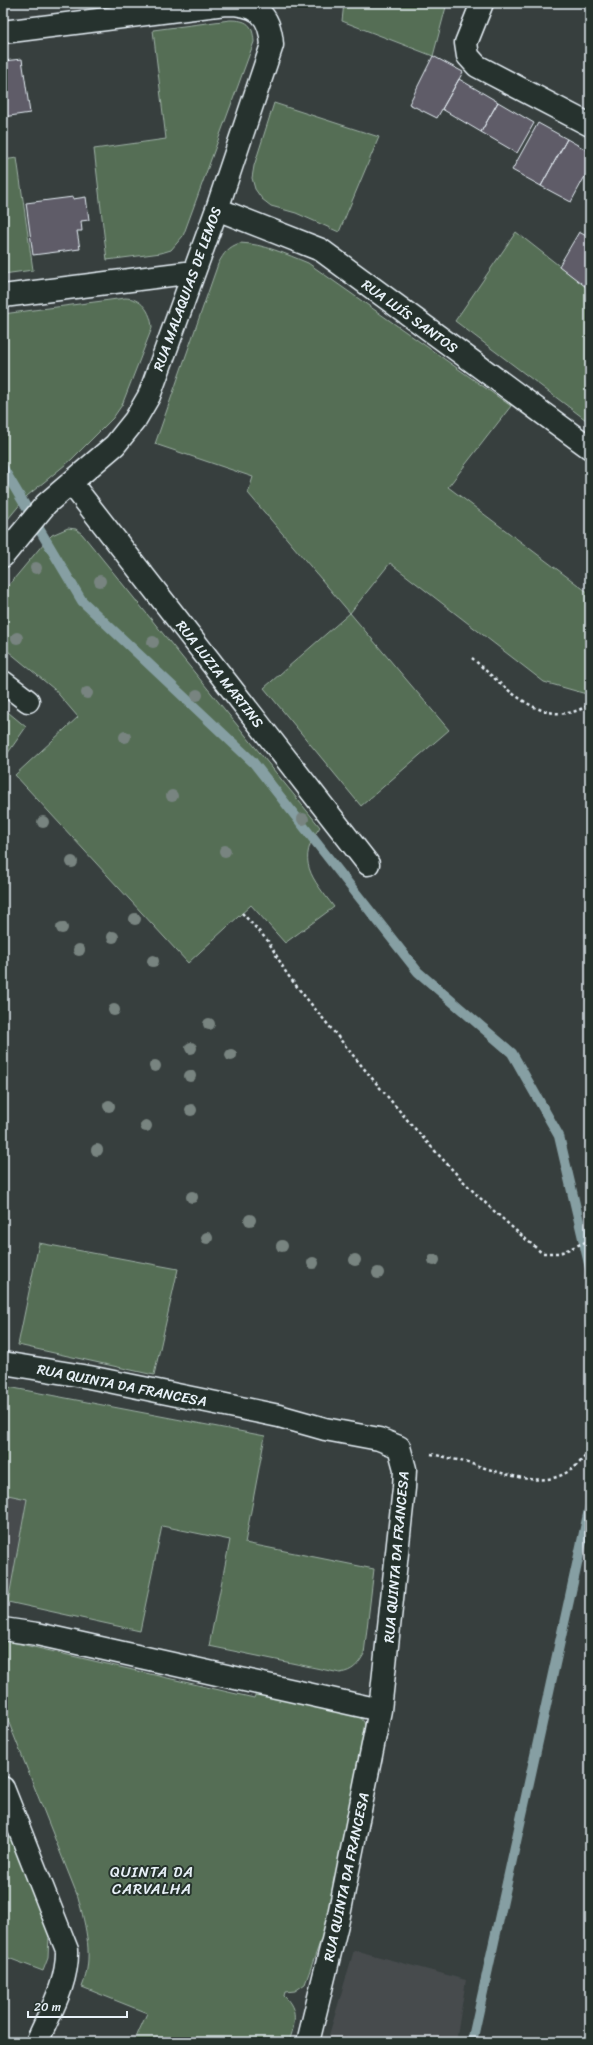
<svg xmlns="http://www.w3.org/2000/svg" width="593" height="2045" font-family="Sriracha,sans-serif">
	<rect width="100%" height="100%" fill="#373f3e"/>
	<filter id="ink" filterUnits="userSpaceOnUse"><feTurbulence type="fractalNoise" baseFrequency=".025" numOctaves="2"/><feDisplacementMap in="SourceGraphic" scale="8" xChannelSelector="R" yChannelSelector="G"/><feConvolveMatrix kernelMatrix="1 2 1 2 8 2 1 2 1" color-interpolation-filters="sRGB"/></filter>
	<g filter="url(#ink)">
		<path fill="#464b4d" d="M 3,1494 L 27,1499 L 8,1602 L 3,1601 Z
			M 354,1950 L 466,1980 L 456,2042 L 327,2042 Z"/>
		<path fill="#546e54" stroke="#9eb0a6" d="M 344,3 L 447,3 L 433,56 L 342,21 Z
			M 230,20 C 247,20 253,24 254,42 L 183,236 L 171,250 L 161,253 L 107,260 L 94,149 L 166,139 L 153,30 Z
			M 274,103 L 379,137 L 339,232 L 296,213 L 271,206 L 262,199 L 255,189 L 252,178 L 254,166 Z
			M 17,158 L 33,270 L 3,274 L 3,160 Z
			M 516,232 L 590,290 L 590,423 L 455,321 Z
			M 240,243 C 264,244 286,254 308,263 L 511,406 L 448,487 L 590,594 L 590,695 L 544,682 L 390,563 L 350,613 L 449,730 L 361,806 L 264,688 L 350,613 L 248,493 L 253,477 L 155,444 L 218,264 C 224,253 228,247 240,243 Z
			M 125,298 C 141,298 151,311 152,328 L 122,405 L 113,418 L 71,460 L 27,496 L 3,525 L 3,314 Z
			M 68,528 L 76,529 L 82,534 L 320,827 C 295,861 312,878 334,907 L 285,943 L 251,905 L 188,963 L 15,775 L 78,717 L 54,689 L 3,647 L 3,592 L 44,543 L 52,535 Z
			M 3,708 L 26,727 L 3,760 Z
			M 39,1243 L 178,1269 L 154,1375 L 18,1345 Z
			M 3,1386 L 265,1436 L 245,1543 L 374,1569 L 364,1654 C 358,1665 353,1671 340,1673 L 209,1646 L 230,1540 L 162,1526 L 140,1631 L 8,1602 L 27,1499 L 3,1494 Z
			M 3,1640 L 254,1698 L 257,1691 L 358,1714 L 364,1722 L 367,1733 L 328,1920 L 305,1984 L 295,1991 L 285,1992 L 284,1996 C 299,2010 295,2024 289,2042 L 134,2042 L 147,2013 L 82,1987 C 94,1957 86,1928 78,1897 L 3,1708 Z
			M 13,1836 L 49,1935 L 48,1958 L 43,1971 L 3,1956 L 3,1840 Z"/>
		<g fill="none" stroke-linecap="round" stroke-linejoin="round">
			<path stroke="#869fa3" stroke-width="10" d="M 3,468 L 82,601 L 253,762 L 418,972 L 512,1053 L 559,1136 L 590,1268
				M 472,2042 L 590,1505"/>
		</g>
		<path fill="#5e5c67" stroke="#e8f1f8" d="M 433,56 L 463,72 L 437,118 L 409,104 Z
			M 22,59 L 30,113 L 3,117 L 3,61 Z
			M 459,79 L 498,102 L 481,132 L 442,109 Z
			M 498,102 L 534,123 L 517,153 L 481,132 Z
			M 538,123 L 567,139 L 541,186 L 512,170 Z
			M 567,139 L 590,152 L 590,167 L 571,202 L 541,186 Z
			M 73,197 L 73,199 L 86,197 L 89,220 L 81,221 L 82,231 L 77,231 L 80,249 L 33,255 L 26,203 Z
			M 579,232 L 590,238 L 590,290 L 559,266 Z"/>
		<g fill="none" stroke-linecap="round" stroke-linejoin="round">
			<g stroke="#e8f1f8" stroke-width="25">
				<path id="minor" d="M 482,3 L 466,43 L 468,56 L 477,66 L 590,125
					M 3,32 L 233,3
					M 217,209 L 321,250 L 590,448
					M 3,296 L 194,272
					M 72,484 L 368,864
					M 3,556 L 46,504 L 115,445 L 135,420 L 149,396 L 217,209 L 272,45 C 270,13 256,4 226,4
					M 3,682 L 28,701
					M 3,1363 L 89,1377 L 279,1416 L 325,1429 L 379,1439 L 399,1447 L 405,1469 L 404,1488 L 380,1710 L 338,1920 L 308,2042
					M 3,1629 L 37,1634 L 380,1710
					M 3,1788 L 67,1950 C 68,1983 50,2012 37,2042"/>
			</g>
			<path stroke="#e8f1f8" stroke-width="2.5" stroke-dasharray="3 3" stroke-linecap="butt" d="M 472,658 C 503,685 545,734 590,704
				M 242,913 L 268,941 L 287,974 L 302,993 C 350,1051 397,1111 449,1166 C 477,1197 509,1225 542,1253 L 560,1253 L 590,1240
				M 431,1454 C 451,1458 469,1463 488,1469 C 529,1481 561,1491 590,1450"/>
			<use href="#minor" stroke="#26332d" stroke-width="22"/>
		</g>
		<g fill="#788480">
			<circle cx="36" cy="568" r="6"/>
			<circle cx="100" cy="581" r="6"/>
			<circle cx="17" cy="638" r="6"/>
			<circle cx="153" cy="642" r="6"/>
			<circle cx="87" cy="693" r="6"/>
			<circle cx="197" cy="695" r="6"/>
			<circle cx="125" cy="737" r="6"/>
			<circle cx="172" cy="796" r="6"/>
			<circle cx="303" cy="819" r="6"/>
			<circle cx="43" cy="822" r="6"/>
			<circle cx="225" cy="851" r="6"/>
			<circle cx="72" cy="862" r="6"/>
			<circle cx="135" cy="919" r="6"/>
			<circle cx="62" cy="928" r="6"/>
			<circle cx="113" cy="937" r="6"/>
			<circle cx="79" cy="950" r="6"/>
			<circle cx="153" cy="961" r="6"/>
			<circle cx="114" cy="1010" r="6"/>
			<circle cx="209" cy="1024" r="6"/>
			<circle cx="191" cy="1048" r="6"/>
			<circle cx="231" cy="1055" r="6"/>
			<circle cx="155" cy="1066" r="6"/>
			<circle cx="190" cy="1076" r="6"/>
			<circle cx="109" cy="1106" r="6"/>
			<circle cx="191" cy="1110" r="6"/>
			<circle cx="146" cy="1126" r="6"/>
			<circle cx="97" cy="1150" r="6"/>
			<circle cx="192" cy="1197" r="6"/>
			<circle cx="250" cy="1220" r="6"/>
			<circle cx="207" cy="1238" r="6"/>
			<circle cx="282" cy="1246" r="6"/>
			<circle cx="355" cy="1260" r="6"/>
			<circle cx="434" cy="1260" r="6"/>
			<circle cx="313" cy="1263" r="6"/>
			<circle cx="378" cy="1273" r="6"/>
		</g>
	</g>
	<g text-anchor="middle" stroke-width="4" stroke-linejoin="round" paint-order="stroke">
		<g font-size="14" fill="#e8f1f8" stroke="#26332d">
			<text transform="translate(187 289) rotate(-70)" y="5">RUA MALAQUIAS DE LEMOS</text>
			<text transform="translate(410 316) rotate(36)" y="5">RUA LUÍS SANTOS</text>
			<text transform="translate(220 674) rotate(52)" y="5">RUA LUZIA MARTINS</text>
			<text transform="translate(122 1385) rotate(11)" y="5">RUA QUINTA DA FRANCESA</text>
			<text transform="translate(396 1557) rotate(-85)" y="5">RUA QUINTA DA FRANCESA</text>
			<text transform="translate(346 1877) rotate(-78)" y="5">RUA QUINTA DA FRANCESA</text>
		</g>
		<g font-size="15" letter-spacing="1" fill="#e8f1f8" stroke="#26332d">
			<text x="152" y="1877">QUINTA DA<tspan x="152" dy="17">CARVALHA</tspan></text>
		</g>
	</g>
	<rect width="593" height="2045" fill="none" stroke="#26332d" stroke-width="16"/>
	<rect x="8" y="8" width="577" height="2029" fill="none" stroke="#e8f1f8" stroke-width="1.5" filter="url(#ink)"/>
	<path d="M28 2011v6h99v-6" fill="none" stroke="#e8f1f8" stroke-width="2"/>
	<text x="34" y="2011" font-size="12" fill="#e8f1f8" stroke="#26332d" stroke-width="3" paint-order="stroke">20 m</text>
</svg>
